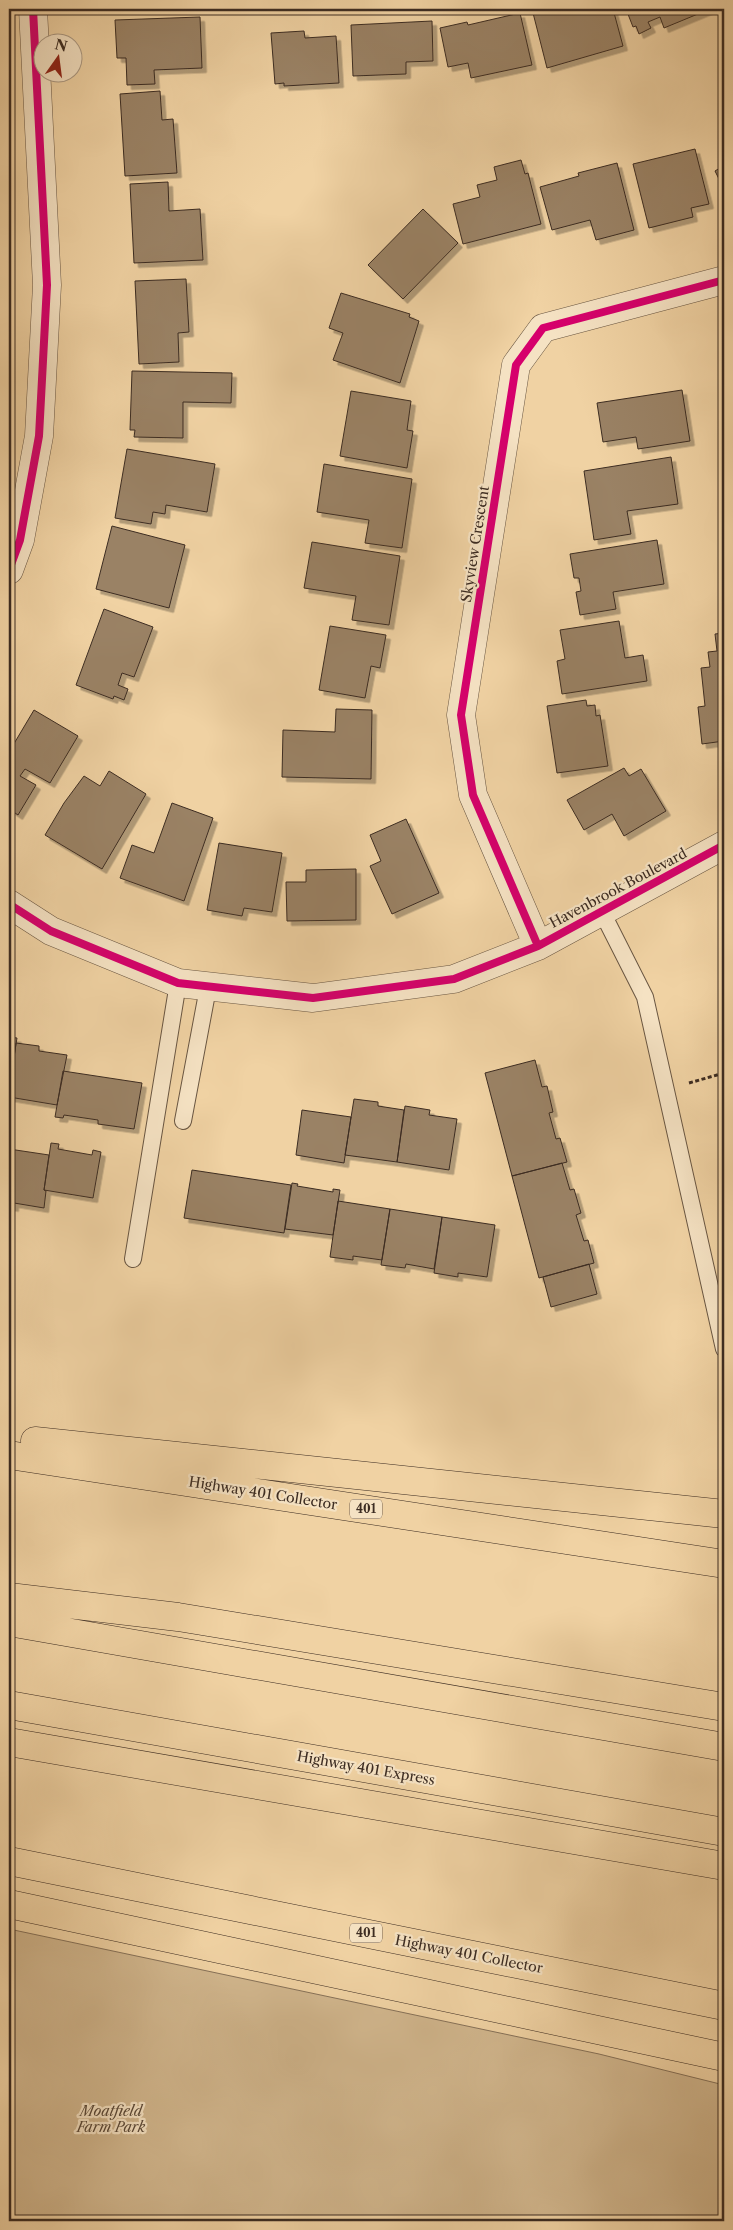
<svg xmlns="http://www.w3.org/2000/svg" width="733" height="2230" font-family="'Libre Caslon Text',serif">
	<defs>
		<filter id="shadow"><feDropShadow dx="4.5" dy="4.5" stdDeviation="0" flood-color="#0004"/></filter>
	</defs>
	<rect width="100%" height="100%" fill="#f0d2a3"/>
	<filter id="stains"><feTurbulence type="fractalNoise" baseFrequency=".004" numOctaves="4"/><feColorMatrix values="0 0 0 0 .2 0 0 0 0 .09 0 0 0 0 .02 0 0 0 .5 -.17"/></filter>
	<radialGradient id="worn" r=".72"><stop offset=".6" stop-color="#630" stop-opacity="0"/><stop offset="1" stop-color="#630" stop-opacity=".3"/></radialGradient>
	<path fill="#d1b68d" stroke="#867158" d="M 9,1929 L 599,2054 L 724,2085 L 724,2221 L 9,2221 Z"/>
	<path fill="#9a8265" stroke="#3c2c22" filter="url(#shadow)" d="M 532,9 L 613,9 L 623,46 L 547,68 Z
		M 626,9 L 710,9 L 664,28 L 660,17 L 648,22 L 651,28 L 639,34 L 636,26 L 633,27 Z
		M 520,13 L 532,65 L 471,78 L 468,63 L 448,67 L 440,28 L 467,22 L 468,25 Z
		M 200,17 L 202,68 L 154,70 L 155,84 L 127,85 L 126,58 L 117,58 L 115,20 Z
		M 432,21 L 433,61 L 406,62 L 406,74 L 353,76 L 351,25 Z
		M 304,31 L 305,38 L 336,36 L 339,83 L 284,86 L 284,83 L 275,84 L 271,33 Z
		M 160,91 L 162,120 L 173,119 L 177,173 L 125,176 L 120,94 Z
		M 695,149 L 709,204 L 691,208 L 693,217 L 649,228 L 633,164 Z
		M 724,156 L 724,189 L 715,171 L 723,166 L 719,159 Z
		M 521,160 L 525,174 L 528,173 L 541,224 L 463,244 L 453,204 L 480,197 L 477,185 L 497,180 L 494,167 Z
		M 617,163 L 634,230 L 596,240 L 590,220 L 552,230 L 540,187 L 579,176 L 578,173 Z
		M 168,182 L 169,211 L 200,209 L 203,260 L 134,263 L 130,184 Z
		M 423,209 L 458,243 L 403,299 L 368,265 Z
		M 186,279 L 189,332 L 178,333 L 179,362 L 139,364 L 135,281 Z
		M 341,293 L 410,314 L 409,317 L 419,321 L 400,383 L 333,360 L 343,333 L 329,328 Z
		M 132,371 L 232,373 L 231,403 L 183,402 L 183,438 L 134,437 L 135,430 L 130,430 Z
		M 682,390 L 690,441 L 638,449 L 636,437 L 603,442 L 597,403 Z
		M 351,391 L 411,401 L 407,430 L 413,431 L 407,468 L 340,456 Z
		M 127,449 L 215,464 L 207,512 L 166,505 L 165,514 L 153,512 L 151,524 L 115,518 Z
		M 671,457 L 678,504 L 627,511 L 631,534 L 594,540 L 584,471 Z
		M 324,464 L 412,479 L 402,548 L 365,543 L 369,520 L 317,512 Z
		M 112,526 L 185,545 L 169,608 L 96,589 Z
		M 657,540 L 664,584 L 613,592 L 616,609 L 580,615 L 576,592 L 581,591 L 579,578 L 574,578 L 570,554 Z
		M 312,542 L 400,556 L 389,625 L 352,620 L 356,596 L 304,588 Z
		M 104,609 L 153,627 L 134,677 L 122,673 L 118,685 L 128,689 L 124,700 L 114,696 L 113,699 L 76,685 Z
		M 619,621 L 625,658 L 643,655 L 647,681 L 562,694 L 557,661 L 565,659 L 560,630 Z
		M 330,626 L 386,635 L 380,668 L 371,666 L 365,698 L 319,690 Z
		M 724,633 L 724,741 L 702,744 L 698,707 L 705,706 L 701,668 L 710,667 L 708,652 L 717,651 L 715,634 Z
		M 586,700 L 587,706 L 595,705 L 596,716 L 600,715 L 608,766 L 557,773 L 547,706 Z
		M 336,709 L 372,710 L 371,779 L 282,777 L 283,730 L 335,732 Z
		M 34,710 L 78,736 L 50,783 L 25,769 L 20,776 L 36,785 L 18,815 L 9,809 L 9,752 Z
		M 624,768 L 629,776 L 641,769 L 666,811 L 624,836 L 612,814 L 584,830 L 567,800 Z
		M 109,771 L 146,794 L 102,869 L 45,835 L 64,803 L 84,776 L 100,786 Z
		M 172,803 L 213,818 L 184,901 L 120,878 L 132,845 L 154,853 Z
		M 406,819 L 439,893 L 392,914 L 370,866 L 381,861 L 370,835 Z
		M 219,843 L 282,853 L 272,912 L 244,908 L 242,916 L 207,910 Z
		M 356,869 L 356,920 L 287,921 L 286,882 L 306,882 L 306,870 Z
		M 9,1037 L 17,1038 L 9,1087 Z
		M 16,1043 L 39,1046 L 39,1051 L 67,1055 L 57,1105 L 9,1097 Z
		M 535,1060 L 542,1087 L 547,1086 L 553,1112 L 549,1113 L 556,1139 L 560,1138 L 567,1162 L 512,1176 L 485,1073 Z
		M 63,1071 L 142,1083 L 134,1129 L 98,1124 L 98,1120 L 64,1115 L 63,1118 L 55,1117 Z
		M 354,1099 L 378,1102 L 378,1106 L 404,1110 L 397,1162 L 345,1155 Z
		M 405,1106 L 430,1110 L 429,1115 L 457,1119 L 449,1170 L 397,1162 Z
		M 302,1110 L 351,1117 L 344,1163 L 296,1155 Z
		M 51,1143 L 59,1144 L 58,1149 L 92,1155 L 93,1150 L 101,1152 L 93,1198 L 44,1190 Z
		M 9,1149 L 49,1155 L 44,1190 L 46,1191 L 44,1208 L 14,1203 L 14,1207 L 9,1206 Z
		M 562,1163 L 570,1190 L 574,1189 L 581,1213 L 576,1215 L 584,1241 L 588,1240 L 594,1263 L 539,1278 L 512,1176 Z
		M 192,1170 L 291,1185 L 284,1233 L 184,1218 Z
		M 292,1183 L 298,1184 L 297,1186 L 333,1192 L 333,1189 L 340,1190 L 333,1235 L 285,1229 Z
		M 338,1201 L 390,1209 L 382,1260 L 353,1256 L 353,1260 L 330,1257 Z
		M 390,1209 L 442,1217 L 434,1269 L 406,1264 L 405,1268 L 381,1265 Z
		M 442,1217 L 495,1225 L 487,1277 L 458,1273 L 458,1277 L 434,1273 Z
		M 589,1264 L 597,1294 L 551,1307 L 543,1277 Z"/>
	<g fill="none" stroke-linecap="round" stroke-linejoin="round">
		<g stroke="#695642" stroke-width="18">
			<path id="service" d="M 602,912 L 645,997 L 724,1349
				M 183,1121 L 208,988
				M 133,1259 L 178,983"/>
		</g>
		<g stroke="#695642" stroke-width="29">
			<path id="minor" d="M 9,904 L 51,931 L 178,983 L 313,998 L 454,979 L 538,946 L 724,845
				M 538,946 L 473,795 L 461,715 L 516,365 L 543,328 L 724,280"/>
		</g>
		<g stroke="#695642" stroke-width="29">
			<path id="tertiary" d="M 9,570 L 20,540 L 39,436 L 47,285 L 33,9"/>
		</g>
		<g stroke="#3c2c22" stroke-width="29">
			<path id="motorway" d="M 35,1441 L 724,1514
				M 9,1455 L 724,1564
				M 9,1597 L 178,1617 L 724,1707
				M 9,1622 L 724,1747
				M 9,1705 L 724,1832
				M 9,1742 L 724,1866
				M 9,1861 L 724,2006
				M 9,1904 L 724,2057"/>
		</g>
		<path stroke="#3c2c22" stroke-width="3" stroke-dasharray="4 2.5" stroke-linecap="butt" d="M 689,1083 L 724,1073"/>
		<use href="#service" stroke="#f5e2c3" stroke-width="16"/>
		<use href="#minor" stroke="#f5e2c3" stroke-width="28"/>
		<use href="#tertiary" stroke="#f5e2c3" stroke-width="28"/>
		<use href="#motorway" stroke="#f0d2a3" stroke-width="28"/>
		<g stroke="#f5e2c3" stroke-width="11">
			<path id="cycleway" d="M 9,570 L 20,540 L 39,436 L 47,285 L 33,9
				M 9,904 L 51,931 L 178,983 L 313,998 L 454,979 L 538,946 L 724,845
				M 538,946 L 473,795 L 461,715 L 516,365 L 543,328 L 724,280"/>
		</g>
		<use href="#cycleway" stroke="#d6006c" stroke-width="8"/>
	</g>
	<g text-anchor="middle" stroke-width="4.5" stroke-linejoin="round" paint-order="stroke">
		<g fill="#f5e2c3" stroke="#746352" stroke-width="1">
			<rect x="350" y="1499.5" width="32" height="19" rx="4"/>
			<rect x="350" y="1923.5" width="32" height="19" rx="4"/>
		</g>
		<g font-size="12" font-weight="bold" fill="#3c2c22">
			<text x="366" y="1513">401</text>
			<text x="366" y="1937">401</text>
		</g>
		<g font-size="14" fill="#3c2c22" stroke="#f5e2c3">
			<text transform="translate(475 544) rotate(-81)" y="5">Skyview Crescent</text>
			<text transform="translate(618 888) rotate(-28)" y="5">Havenbrook Boulevard</text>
			<text transform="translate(263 1493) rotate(9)" y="5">Highway 401 Collector</text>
			<text transform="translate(366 1768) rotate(10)" y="5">Highway 401 Express</text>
			<text transform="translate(469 1954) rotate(11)" y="5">Highway 401 Collector</text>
		</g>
		<g font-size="14" font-style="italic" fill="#5a4837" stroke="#f5e2c3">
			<text x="111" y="2116">Moatfield<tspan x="111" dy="16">Farm Park</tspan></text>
		</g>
	</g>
	<rect width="733" height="2230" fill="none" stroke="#f0d2a3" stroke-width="30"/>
	<rect x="10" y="10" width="713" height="2210" fill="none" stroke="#3c2c22" stroke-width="2.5"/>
	<rect x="15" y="15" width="703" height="2200" fill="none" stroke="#3c2c22"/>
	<g transform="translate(58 58) rotate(14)"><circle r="24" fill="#f5e2c3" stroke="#ab9983"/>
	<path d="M0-4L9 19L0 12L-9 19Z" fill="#8f2418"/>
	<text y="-8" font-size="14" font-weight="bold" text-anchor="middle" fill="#3c2c22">N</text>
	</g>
	<rect width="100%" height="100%" filter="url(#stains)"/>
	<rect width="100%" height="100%" fill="url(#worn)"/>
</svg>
